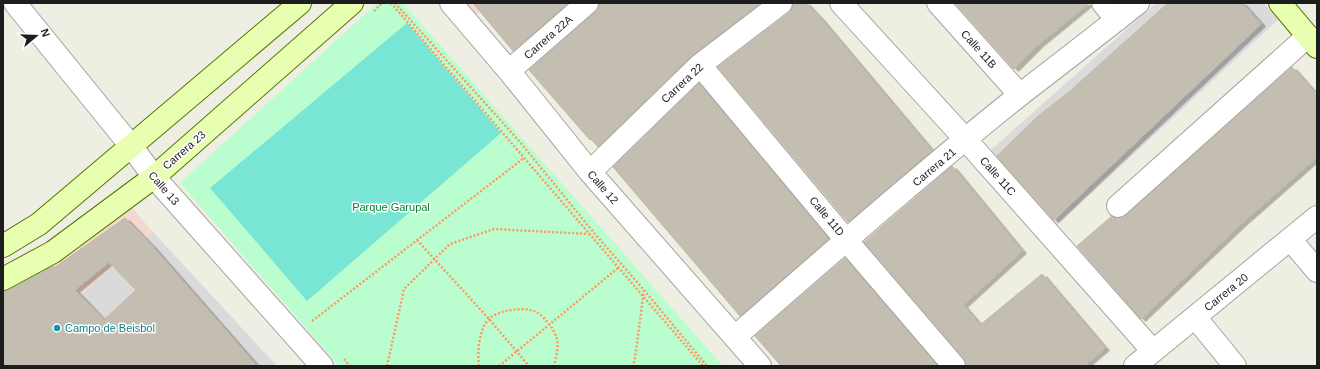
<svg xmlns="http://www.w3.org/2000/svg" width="1320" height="369" font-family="Helvetica,sans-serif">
	<defs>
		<filter id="shadow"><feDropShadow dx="4.5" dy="2.5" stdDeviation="0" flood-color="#0004"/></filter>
	</defs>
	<rect width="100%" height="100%" fill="#efeee2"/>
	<path fill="#dbdada" d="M 1156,3 L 1264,3 L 1278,20 L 1053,229 L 983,157 Z
		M 153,232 L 277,366 L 147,366 L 80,295 Z"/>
	<path fill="#f2d9cf" d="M 464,3 L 491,3 L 475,16 Z
		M 130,205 L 153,232 L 80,295 L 51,265 Z"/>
	<path fill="#bafed0" d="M 377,3 L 403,3 L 723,366 L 339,366 L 180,183 Z"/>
	<path fill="#79e5d5" d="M 407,23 L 501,133 L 307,301 L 210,188 Z"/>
	<path fill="#c4beb2" stroke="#c2b8a3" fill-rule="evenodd" filter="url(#shadow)" d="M 473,3 L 568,3 L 513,51 Z
		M 599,3 L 760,3 L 691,56 L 598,147 L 591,139 L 590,140 L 529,70 L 595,12 L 599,7 Z
		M 793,3 L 806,3 L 821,19 L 932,151 L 848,222 L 718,67 L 789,13 L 792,8 Z
		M 955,3 L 1089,3 L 1039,44 L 1014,69 Z
		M 1168,3 L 1242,3 L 1261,24 L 1054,220 L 997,156 L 1038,116 L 1069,92 Z
		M 1292,67 L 1317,95 L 1317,157 L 1242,223 L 1141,319 L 1077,246 L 1112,216 L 1120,218 L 1126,215 Z
		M 699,83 L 829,239 L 740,316 L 613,167 Z
		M 952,166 L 1022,251 L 963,305 L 980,325 L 1042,274 L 1105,348 L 1084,366 L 966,366 L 963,358 L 864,242 Z
		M 125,218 L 153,247 L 257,366 L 3,366 L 3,291 L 9,290 L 53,266 L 54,268 ZM 109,262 L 136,290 L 104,320 L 75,290 Z
		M 845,258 L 938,366 L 781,366 L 755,336 Z"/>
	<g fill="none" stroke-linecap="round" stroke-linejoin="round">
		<g stroke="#a4a4a4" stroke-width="24">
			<path id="street" d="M 15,3 L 131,146 L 154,177 L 322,366
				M 451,3 L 509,71 L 590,172 L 760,366
				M 841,3 L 966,140 L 1153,351
				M 938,3 L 1020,95
				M 1103,3 L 1117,20
				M 700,65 L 846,240 L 954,366
				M 509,71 L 587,3
				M 590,172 L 700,65 L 781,3
				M 1118,206 L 1308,36
				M 1290,239 L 1317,271
				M 1195,317 L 1235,366
				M 735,337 C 829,255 923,172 1021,94 C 1060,64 1099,34 1138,3
				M 1135,366 L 1317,217"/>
		</g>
		<g stroke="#4f7800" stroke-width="24">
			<path id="secondary" d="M 1280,3 L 1317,47
				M 3,246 L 39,224 L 300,3
				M 3,279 L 53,252 L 154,177 L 352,3"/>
		</g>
		<path stroke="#ff9863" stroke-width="2.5" stroke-dasharray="2 2" stroke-linecap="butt" d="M 391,3 L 703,366
			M 395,3 L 520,142 L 595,234 L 644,290 L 635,358 L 633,366
			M 374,11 L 382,3
			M 417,240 L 489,319 L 529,366
			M 644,290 L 707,366
			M 312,321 L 524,158
			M 344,359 L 350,366
			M 387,366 L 404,289 L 450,244 L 494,229 L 589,234
			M 479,366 C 477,354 479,328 489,319 C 498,310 525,306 536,312 C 545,317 554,329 557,339 C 559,348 556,357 554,366
			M 499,366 L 618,268"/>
		<use href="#street" stroke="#fff" stroke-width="22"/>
		<use href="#secondary" stroke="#e8ffb1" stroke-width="22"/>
	</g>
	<circle fill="#0f9aa8" stroke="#fff" stroke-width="1.5" cx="57" cy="328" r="4"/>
	<g text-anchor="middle" stroke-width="3" stroke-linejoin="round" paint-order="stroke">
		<g font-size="11" fill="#1d1d1d" stroke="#fff">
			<text transform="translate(548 37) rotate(-41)" y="4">Carrera 22A</text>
			<text transform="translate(979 49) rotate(48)" y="4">Calle 11B</text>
			<text transform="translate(682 83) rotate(-43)" y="4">Carrera 22</text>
			<text transform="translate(184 150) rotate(-41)" y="4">Carrera 23</text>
			<text transform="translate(934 167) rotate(-40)" y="4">Carrera 21</text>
			<text transform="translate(998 176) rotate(48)" y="4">Calle 11C</text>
			<text transform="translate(603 187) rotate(49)" y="4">Calle 12</text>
			<text transform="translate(164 188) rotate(49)" y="4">Calle 13</text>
			<text transform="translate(827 216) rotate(50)" y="4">Calle 11D</text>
			<text transform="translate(1226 292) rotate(-39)" y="4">Carrera 20</text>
		</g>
		<g font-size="11" fill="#02842c" stroke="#fff">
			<text x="391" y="211">Parque Garupal</text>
		</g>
		<g font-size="11" fill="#0d838f" stroke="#fff" text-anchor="start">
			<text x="65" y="332">Campo de Beisbol</text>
		</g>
	</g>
	<rect width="1320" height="369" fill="none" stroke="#1d1d1d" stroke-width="8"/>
	<g transform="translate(36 36) rotate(71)" stroke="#ffffff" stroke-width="3" paint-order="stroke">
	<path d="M0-3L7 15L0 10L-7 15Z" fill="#1d1d1d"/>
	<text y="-6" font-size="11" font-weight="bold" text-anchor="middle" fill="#1d1d1d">N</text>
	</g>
</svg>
